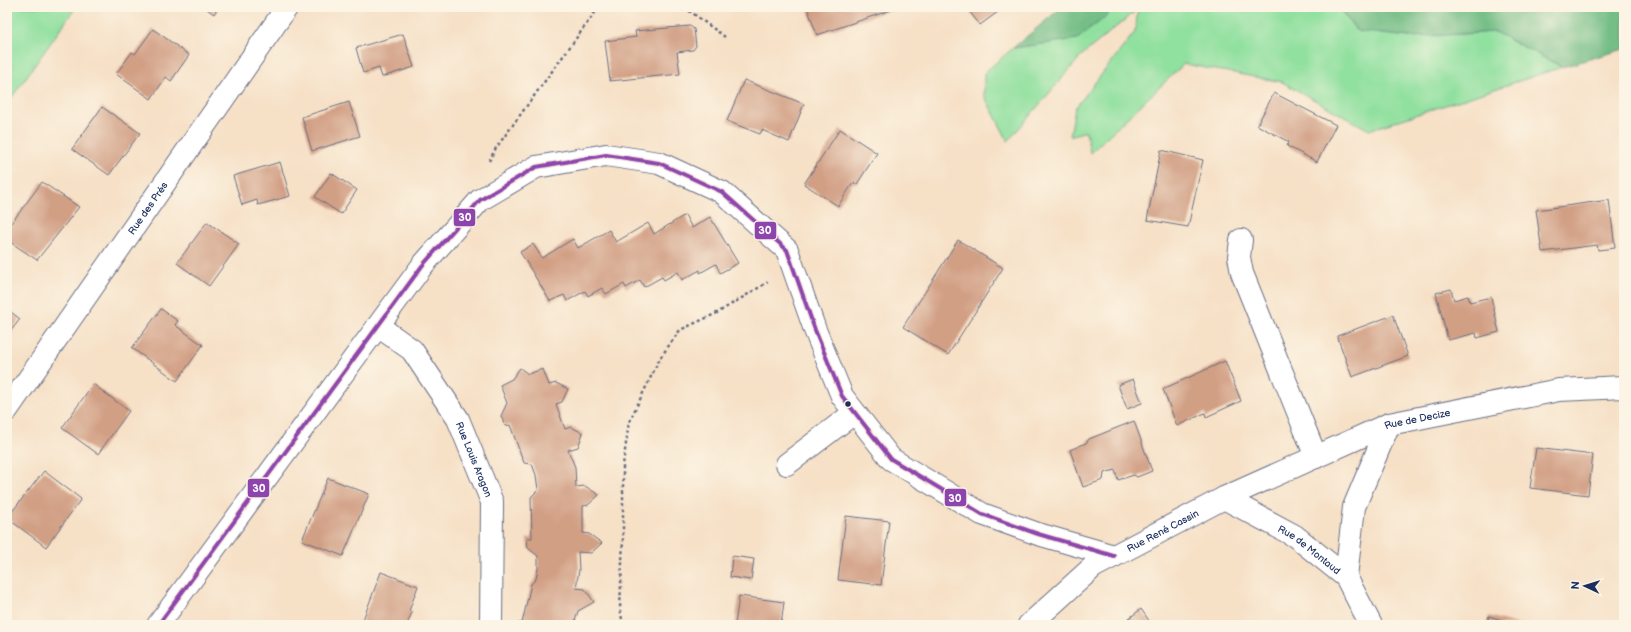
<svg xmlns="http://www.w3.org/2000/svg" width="1631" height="632" font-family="'Balsamiq Sans',sans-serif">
	<rect width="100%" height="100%" fill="#fcf5e5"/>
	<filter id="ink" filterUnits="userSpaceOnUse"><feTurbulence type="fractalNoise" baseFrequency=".025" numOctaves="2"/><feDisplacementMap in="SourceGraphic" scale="8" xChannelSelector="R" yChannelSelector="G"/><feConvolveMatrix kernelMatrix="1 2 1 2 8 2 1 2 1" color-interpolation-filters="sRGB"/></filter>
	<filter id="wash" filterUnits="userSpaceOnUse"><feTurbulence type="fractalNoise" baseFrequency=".012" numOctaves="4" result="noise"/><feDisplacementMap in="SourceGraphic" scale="16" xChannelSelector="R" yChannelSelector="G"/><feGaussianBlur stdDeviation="0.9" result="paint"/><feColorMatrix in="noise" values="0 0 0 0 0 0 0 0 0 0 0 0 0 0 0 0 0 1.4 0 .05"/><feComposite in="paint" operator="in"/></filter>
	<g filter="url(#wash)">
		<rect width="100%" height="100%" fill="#f6e0c6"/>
		<path fill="#90e09f" stroke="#56887e" d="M 7,7 L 76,7 L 7,104 Z
			M 1107,7 L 1338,7 L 1357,31 L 1409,37 L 1495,32 L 1562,67 L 1369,130 L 1282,82 L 1184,64 L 1090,153 L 1086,131 L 1070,136 L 1075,108 L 1135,32 L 1138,9 L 1082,55 L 1008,141 L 984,95 L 984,73 L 1013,48 L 1077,39 L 1108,15 Z"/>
		<path fill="#74be86" stroke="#487672" d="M 1062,7 L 1107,7 L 1108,15 L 1077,39 L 1013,48 Z
			M 1338,7 L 1624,7 L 1624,49 L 1562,67 L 1495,32 L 1409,37 L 1357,31 Z"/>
		<g id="blocks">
			<path fill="#d19f84" d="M 204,7 L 219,7 L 214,14 Z
				M 807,7 L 900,7 L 817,35 Z
				M 974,7 L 1001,7 L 1002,9 L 980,25 L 969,11 Z
				M 690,26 L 694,29 L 696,46 L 693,50 L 677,52 L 680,74 L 610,81 L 605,41 L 636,37 L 635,31 Z
				M 153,29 L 189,55 L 171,81 L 166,77 L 151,99 L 116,74 L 132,52 L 135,54 Z
				M 403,34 L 414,67 L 382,77 L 379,68 L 363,73 L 356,48 Z
				M 744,80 L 804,104 L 789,142 L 762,130 L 760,134 L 727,121 Z
				M 1274,93 L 1336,125 L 1317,162 L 1287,146 L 1289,142 L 1257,125 Z
				M 349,102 L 360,136 L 312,151 L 302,117 Z
				M 102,107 L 140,133 L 109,175 L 72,149 Z
				M 840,129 L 877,153 L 857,184 L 853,183 L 838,206 L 804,184 Z
				M 1161,150 L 1203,160 L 1188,227 L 1147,220 Z
				M 280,162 L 290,196 L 258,205 L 257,200 L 242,205 L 233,176 Z
				M 331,173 L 357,190 L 341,214 L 315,197 Z
				M 42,182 L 79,207 L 37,260 L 7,240 L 7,229 Z
				M 1609,200 L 1615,248 L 1598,250 L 1597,245 L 1542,252 L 1536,210 Z
				M 685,215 L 692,228 L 710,217 L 738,263 L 720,273 L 716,264 L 700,273 L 700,270 L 682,280 L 678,272 L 664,280 L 662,277 L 644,287 L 640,280 L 626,288 L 624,284 L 606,294 L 602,288 L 588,296 L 585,291 L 567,301 L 564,295 L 550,301 L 520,252 L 533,244 L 542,258 L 573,239 L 578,248 L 609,230 L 616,242 L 648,223 L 654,234 Z
				M 207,222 L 239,244 L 209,286 L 177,263 Z
				M 958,240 L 1003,268 L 948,355 L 903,327 Z
				M 1451,289 L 1454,300 L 1468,296 L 1470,302 L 1491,297 L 1499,332 L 1477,338 L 1476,333 L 1448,340 L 1436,293 Z
				M 7,309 L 20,319 L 7,336 Z
				M 161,309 L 178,321 L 175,325 L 203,345 L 177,381 L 132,348 Z
				M 1393,315 L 1408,356 L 1352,377 L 1337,336 Z
				M 1225,361 L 1241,401 L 1206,417 L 1205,413 L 1177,426 L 1163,389 Z
				M 520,368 L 528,374 L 543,369 L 549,385 L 556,383 L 568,389 L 562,402 L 556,404 L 565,429 L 571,427 L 583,433 L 578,447 L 568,450 L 575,467 L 576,487 L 585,486 L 599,495 L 588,505 L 583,506 L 583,533 L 589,534 L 602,543 L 591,553 L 578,552 L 579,570 L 576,588 L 585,589 L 594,602 L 578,611 L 574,625 L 517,625 L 518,623 L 522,623 L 531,584 L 536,579 L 538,569 L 538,556 L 528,548 L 527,538 L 532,538 L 531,497 L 538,490 L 536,475 L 532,464 L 524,463 L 510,425 L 505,426 L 501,416 L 507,403 L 500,385 L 512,379 Z
				M 1133,379 L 1142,403 L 1127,409 L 1118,385 Z
				M 93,384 L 129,411 L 98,454 L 62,428 Z
				M 1134,421 L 1152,471 L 1137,477 L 1134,475 L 1118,480 L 1115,470 L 1104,473 L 1103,480 L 1083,487 L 1070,450 L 1086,443 L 1089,439 Z
				M 1536,448 L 1593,455 L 1588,495 L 1530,488 Z
				M 44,471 L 81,499 L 46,547 L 7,518 Z
				M 328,478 L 369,494 L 343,556 L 302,540 Z
				M 846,516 L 889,521 L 881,585 L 838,580 Z
				M 732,556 L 754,559 L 751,580 L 730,577 Z
				M 381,572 L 418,586 L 409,611 L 412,612 L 407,625 L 361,625 Z
				M 739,596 L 784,602 L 781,625 L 735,625 Z
				M 1141,609 L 1152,625 L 1120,625 Z
				M 1489,616 L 1519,625 L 1486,625 Z"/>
		</g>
	</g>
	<g filter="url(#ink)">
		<use href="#blocks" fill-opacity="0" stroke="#686d82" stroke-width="1"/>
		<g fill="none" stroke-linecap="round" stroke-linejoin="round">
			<g stroke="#686d82" stroke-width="24">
				<g id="minor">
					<path d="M 1241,240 L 1239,257 L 1242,273 L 1316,457"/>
					<path id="s1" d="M 378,326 L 412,350 L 458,419 L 492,502 L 491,625"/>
					<path id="s2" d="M 7,410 L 287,7"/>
					<path d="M 787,464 L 854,413"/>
					<path id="s3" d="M 1224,498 L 1295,536 L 1346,577 L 1371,625"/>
					<path d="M 1346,577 L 1354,507 L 1389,424"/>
					<path d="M 158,625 L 422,266 L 480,200 L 536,167 L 606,155 L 659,163 L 722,192 L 787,250 L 815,330 L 842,396 L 891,459 L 982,514 L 1038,534 L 1114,556"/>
					<path id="s4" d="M 1029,625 L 1093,567 L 1224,498 L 1389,424 L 1559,390 L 1624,387"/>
				</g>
			</g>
			<path stroke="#686d82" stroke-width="2.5" stroke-dasharray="3 3" stroke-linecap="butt" d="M 684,7 L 725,37
				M 489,161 L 496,148 L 599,7
				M 623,625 L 620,608 L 623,539 L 623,465 L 629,422 L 660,358 L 680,330 L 717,313 L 768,282"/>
			<use href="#minor" stroke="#fff" stroke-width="22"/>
			<g stroke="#fcf5e5" stroke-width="7">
				<path id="bus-1" d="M 158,625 L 422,266 L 480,200 L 536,167 L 606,155 L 659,163 L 722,192 L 787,250 L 815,330 L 842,396 L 891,459 L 982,514 L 1038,534 L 1114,556"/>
			</g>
			<use href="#bus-1" stroke="#8e44ad" stroke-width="4"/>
		</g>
	</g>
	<circle fill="#1b2f5e" stroke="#fcf5e5" stroke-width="1.5" cx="848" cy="404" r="3.5"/>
	<g text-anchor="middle" stroke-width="3" stroke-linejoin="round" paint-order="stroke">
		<g font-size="10" fill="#1b2f5e" stroke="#fcf5e5">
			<text dy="4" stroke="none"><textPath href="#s2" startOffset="246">Rue des Prés</textPath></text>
			<text dy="4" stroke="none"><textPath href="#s4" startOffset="444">Rue de Decize</textPath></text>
			<text dy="4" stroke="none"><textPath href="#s1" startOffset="168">Rue Louis Aragon</textPath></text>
			<text dy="4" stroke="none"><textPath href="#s4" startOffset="165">Rue René Cassin</textPath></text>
			<text dy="4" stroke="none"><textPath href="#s3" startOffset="100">Rue de Montaud</textPath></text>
		</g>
	</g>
	<g stroke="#fcf5e5" stroke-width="1.5">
		<rect x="453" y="208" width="23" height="19" rx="4" fill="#8e44ad"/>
		<rect x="754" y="221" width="23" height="19" rx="4" fill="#8e44ad"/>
		<rect x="247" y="478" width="23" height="20" rx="4" fill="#8e44ad"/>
		<rect x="944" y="488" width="23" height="19" rx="4" fill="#8e44ad"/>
	</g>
	<g font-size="11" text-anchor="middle" font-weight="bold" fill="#fff">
		<text x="465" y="221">30</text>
		<text x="765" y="234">30</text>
		<text x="259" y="492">30</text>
		<text x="955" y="502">30</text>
	</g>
	<rect width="1631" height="632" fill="none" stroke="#fcf5e5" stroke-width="24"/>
	<g transform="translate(1585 586) rotate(274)" stroke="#fcf5e5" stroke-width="3" paint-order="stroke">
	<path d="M0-3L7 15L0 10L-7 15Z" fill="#1b2f5e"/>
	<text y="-6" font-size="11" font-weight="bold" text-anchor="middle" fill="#1b2f5e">N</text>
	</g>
</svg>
